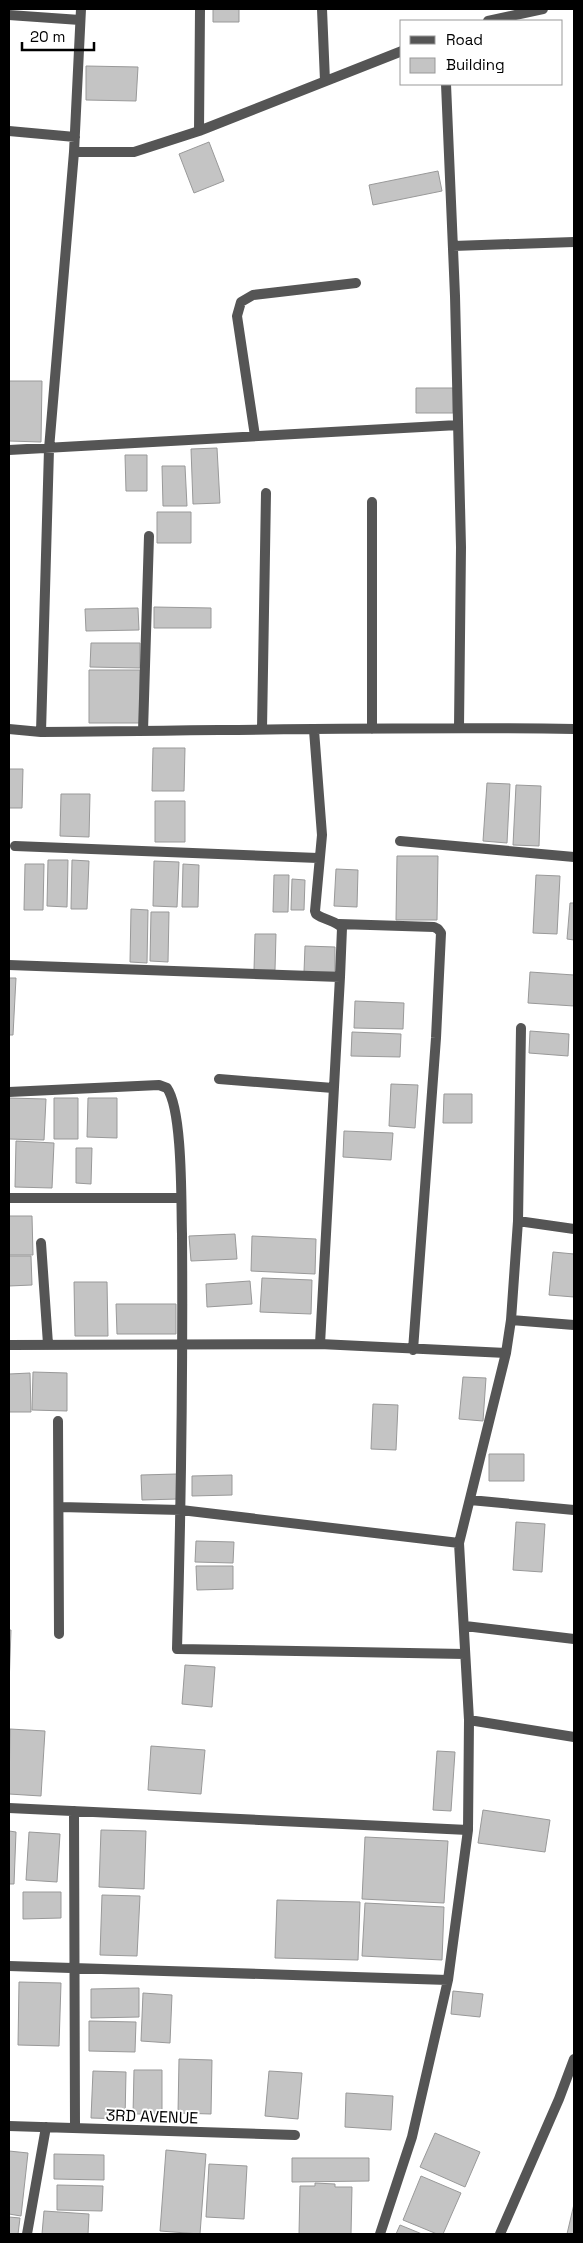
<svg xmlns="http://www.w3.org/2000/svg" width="583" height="2243" font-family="'Space Grotesk',sans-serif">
	<rect width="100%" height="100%" fill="#fff"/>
	<path fill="#c4c4c4" stroke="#999" d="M 213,9 L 239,9 L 239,22 L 213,22 Z
		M 86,66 L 138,67 L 136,101 L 86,100 Z
		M 209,142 L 224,181 L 194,193 L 179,154 Z
		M 438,171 L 442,191 L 373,205 L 369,185 Z
		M 9,381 L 42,381 L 41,442 L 9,441 Z
		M 416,388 L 453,388 L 453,413 L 416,413 Z
		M 217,448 L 220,503 L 193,504 L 191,449 Z
		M 125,455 L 147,455 L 147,491 L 126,491 Z
		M 162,466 L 185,466 L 187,506 L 163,506 Z
		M 157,512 L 191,512 L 191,543 L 157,543 Z
		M 154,607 L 211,608 L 211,628 L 154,628 Z
		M 138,608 L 139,630 L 86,631 L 85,609 Z
		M 91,643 L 140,643 L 140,668 L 90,667 Z
		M 89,670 L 140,670 L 140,723 L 89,723 Z
		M 153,748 L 185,748 L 184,791 L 152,791 Z
		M 9,769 L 23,769 L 22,808 L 9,808 Z
		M 487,783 L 510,784 L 507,843 L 483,841 Z
		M 516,785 L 541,786 L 539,846 L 513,845 Z
		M 61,794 L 90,794 L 89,837 L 60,836 Z
		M 155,801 L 185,801 L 185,842 L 155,842 Z
		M 397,856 L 438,856 L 437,920 L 396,920 Z
		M 48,860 L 68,860 L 67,907 L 47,906 Z
		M 72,860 L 89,861 L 87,909 L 71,909 Z
		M 154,861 L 179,862 L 177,907 L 153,906 Z
		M 25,864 L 44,864 L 43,910 L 24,910 Z
		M 183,864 L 199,865 L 198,907 L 182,907 Z
		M 336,869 L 358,870 L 357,907 L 334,906 Z
		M 274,875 L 289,875 L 288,912 L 273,912 Z
		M 536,875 L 560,876 L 557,934 L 533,933 Z
		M 292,879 L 305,880 L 304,910 L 291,910 Z
		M 570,903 L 574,903 L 574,940 L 567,939 Z
		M 131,909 L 148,910 L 147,963 L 130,962 Z
		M 151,912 L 169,912 L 168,962 L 150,961 Z
		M 255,934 L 276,934 L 275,970 L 254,970 Z
		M 305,946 L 335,947 L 335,972 L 304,972 Z
		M 530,972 L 574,975 L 574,1006 L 528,1003 Z
		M 9,978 L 16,978 L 13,1035 L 9,1035 Z
		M 355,1001 L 404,1003 L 403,1029 L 354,1028 Z
		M 530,1031 L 569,1034 L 568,1056 L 529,1053 Z
		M 352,1032 L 401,1034 L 400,1057 L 351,1056 Z
		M 391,1084 L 418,1085 L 415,1128 L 389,1126 Z
		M 444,1094 L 472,1094 L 472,1123 L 443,1123 Z
		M 9,1098 L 46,1099 L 44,1140 L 9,1139 Z
		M 54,1098 L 78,1098 L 78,1139 L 54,1139 Z
		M 88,1098 L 117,1098 L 117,1138 L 87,1137 Z
		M 344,1131 L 393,1133 L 391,1160 L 343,1157 Z
		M 16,1141 L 54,1143 L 52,1188 L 15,1187 Z
		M 76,1148 L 92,1148 L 91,1184 L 76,1183 Z
		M 9,1216 L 32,1216 L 33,1255 L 9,1255 Z
		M 235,1234 L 237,1259 L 191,1261 L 189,1236 Z
		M 252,1236 L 316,1239 L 315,1274 L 251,1271 Z
		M 553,1252 L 574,1254 L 574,1297 L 549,1295 Z
		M 9,1256 L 31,1256 L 32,1285 L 9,1286 Z
		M 262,1278 L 312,1280 L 311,1314 L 260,1312 Z
		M 250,1281 L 252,1304 L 207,1307 L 206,1284 Z
		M 74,1282 L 107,1282 L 108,1336 L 75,1336 Z
		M 116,1304 L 176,1304 L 176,1334 L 117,1334 Z
		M 33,1372 L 67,1373 L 67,1411 L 32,1410 Z
		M 30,1373 L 31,1412 L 9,1412 L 9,1374 Z
		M 463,1377 L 486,1378 L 483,1421 L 459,1419 Z
		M 373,1404 L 398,1405 L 396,1450 L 371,1449 Z
		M 489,1454 L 524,1454 L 524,1481 L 489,1481 Z
		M 177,1474 L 178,1499 L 142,1500 L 141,1475 Z
		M 232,1475 L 232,1495 L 192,1496 L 192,1476 Z
		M 516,1522 L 545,1524 L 542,1572 L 513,1570 Z
		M 196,1541 L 234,1542 L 233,1563 L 195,1562 Z
		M 196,1566 L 233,1566 L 233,1589 L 197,1590 Z
		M 9,1630 L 11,1630 L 9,1686 Z
		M 185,1665 L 215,1667 L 212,1707 L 182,1704 Z
		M 10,1729 L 45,1731 L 41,1796 L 9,1794 Z
		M 151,1746 L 205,1750 L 201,1794 L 148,1790 Z
		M 437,1751 L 455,1752 L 451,1811 L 433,1810 Z
		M 483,1810 L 550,1820 L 545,1852 L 478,1843 Z
		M 101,1830 L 146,1831 L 144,1889 L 99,1887 Z
		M 9,1831 L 16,1832 L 14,1884 L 9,1884 Z
		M 29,1832 L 60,1834 L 57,1882 L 26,1880 Z
		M 365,1837 L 448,1841 L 444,1903 L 362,1899 Z
		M 23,1892 L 61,1892 L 61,1918 L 23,1919 Z
		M 102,1895 L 140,1896 L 137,1956 L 100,1955 Z
		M 277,1900 L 360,1902 L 358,1960 L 275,1958 Z
		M 365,1903 L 444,1907 L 442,1960 L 362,1956 Z
		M 19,1982 L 61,1983 L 59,2046 L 18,2045 Z
		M 139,1988 L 139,2017 L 91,2018 L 91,1989 Z
		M 453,1991 L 483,1994 L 480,2017 L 451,2014 Z
		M 143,1993 L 172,1995 L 170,2043 L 141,2041 Z
		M 89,2021 L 136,2022 L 135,2052 L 89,2051 Z
		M 179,2059 L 212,2060 L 211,2114 L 178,2113 Z
		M 134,2070 L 162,2070 L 162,2114 L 133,2114 Z
		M 93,2071 L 126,2072 L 125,2119 L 91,2118 Z
		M 269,2071 L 302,2073 L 298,2119 L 265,2116 Z
		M 346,2093 L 393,2096 L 391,2130 L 345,2127 Z
		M 435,2133 L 480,2152 L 465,2187 L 420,2167 Z
		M 166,2150 L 206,2154 L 200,2234 L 160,2231 Z
		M 9,2151 L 28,2153 L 21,2216 L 9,2214 Z
		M 54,2154 L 104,2155 L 104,2180 L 54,2179 Z
		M 292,2158 L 369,2158 L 369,2181 L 292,2182 Z
		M 209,2164 L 247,2166 L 244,2219 L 206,2217 Z
		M 421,2176 L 461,2193 L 443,2234 L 437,2234 L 403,2220 Z
		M 315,2183 L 335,2184 L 335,2187 L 352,2187 L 351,2234 L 299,2234 L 300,2186 L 315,2186 Z
		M 57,2185 L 103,2186 L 102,2211 L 57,2210 Z
		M 574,2204 L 574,2234 L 567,2234 Z
		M 44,2211 L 89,2214 L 88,2234 L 42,2234 Z
		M 9,2217 L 20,2218 L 18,2234 L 9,2234 Z
		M 400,2225 L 422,2234 L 396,2234 Z"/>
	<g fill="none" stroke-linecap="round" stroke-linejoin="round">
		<path stroke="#555" stroke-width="10" d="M 322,9 L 325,81
			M 9,15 L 80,20
			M 488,21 L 543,9
			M 446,84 L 455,296 L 461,547 L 459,727
			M 9,131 L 75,137
			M 199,131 L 200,9
			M 74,152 L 134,152 L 199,131 L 402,51
			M 453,246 L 574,242
			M 255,436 L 237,316 L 241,302 L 253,295 L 356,283
			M 9,450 L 458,425
			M 372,502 L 372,729
			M 9,729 L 41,732 C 219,731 397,726 574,729
			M 262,729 L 266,493
			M 314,730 L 322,835 L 315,911 L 316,914 C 324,920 337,921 342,928 L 340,977
			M 143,731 L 149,536
			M 41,732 L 49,449 L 74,152 L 81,9
			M 400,841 L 574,857
			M 15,846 L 318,858
			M 339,924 L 434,927 L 438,929 L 441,933 L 436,1038 L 413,1350
			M 9,965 L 340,977 L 320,1344
			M 219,1079 L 333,1088
			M 9,1092 L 159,1085 L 167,1088 C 183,1111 181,1204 182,1234 C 183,1373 181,1510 177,1649 L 465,1654
			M 9,1198 L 181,1198
			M 518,1221 L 574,1229
			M 41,1243 L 48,1344
			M 511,1320 L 574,1325
			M 9,1345 L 320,1344 L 506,1353
			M 58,1421 L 59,1634
			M 470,1500 L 574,1510
			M 60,1507 L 181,1510 L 459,1543
			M 465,1626 L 574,1639
			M 469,1720 L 574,1737
			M 9,1808 L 468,1830
			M 74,1811 L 75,2128
			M 9,1966 L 448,1980
			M 9,2126 L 295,2135
			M 27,2234 L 46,2127
			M 380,2234 L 412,2137 L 448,1980 L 468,1830 L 469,1720 L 459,1543 L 506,1353 L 511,1320 L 518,1221 L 521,1028
			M 500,2234 L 559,2099 L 574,2059"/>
	</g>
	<g text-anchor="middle" stroke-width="4" stroke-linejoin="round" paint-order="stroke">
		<g font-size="16" fill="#000" stroke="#fff">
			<text transform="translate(152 2116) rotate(2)" y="6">3RD AVENUE</text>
		</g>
	</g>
	<rect width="583" height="2243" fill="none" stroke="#000000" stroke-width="20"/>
	<rect x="400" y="20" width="162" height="65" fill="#ffffff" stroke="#999999"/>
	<rect x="410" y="36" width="25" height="8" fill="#555555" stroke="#999999"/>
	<text x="446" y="45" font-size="15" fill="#000000">Road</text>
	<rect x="410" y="58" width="25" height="15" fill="#c4c4c4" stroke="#999999"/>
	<text x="446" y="70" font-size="15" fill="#000000">Building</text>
	<path d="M22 42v8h72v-8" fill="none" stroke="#000000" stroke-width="2.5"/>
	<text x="30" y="42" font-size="15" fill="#000000" stroke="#ffffff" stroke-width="4" paint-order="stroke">20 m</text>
</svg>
